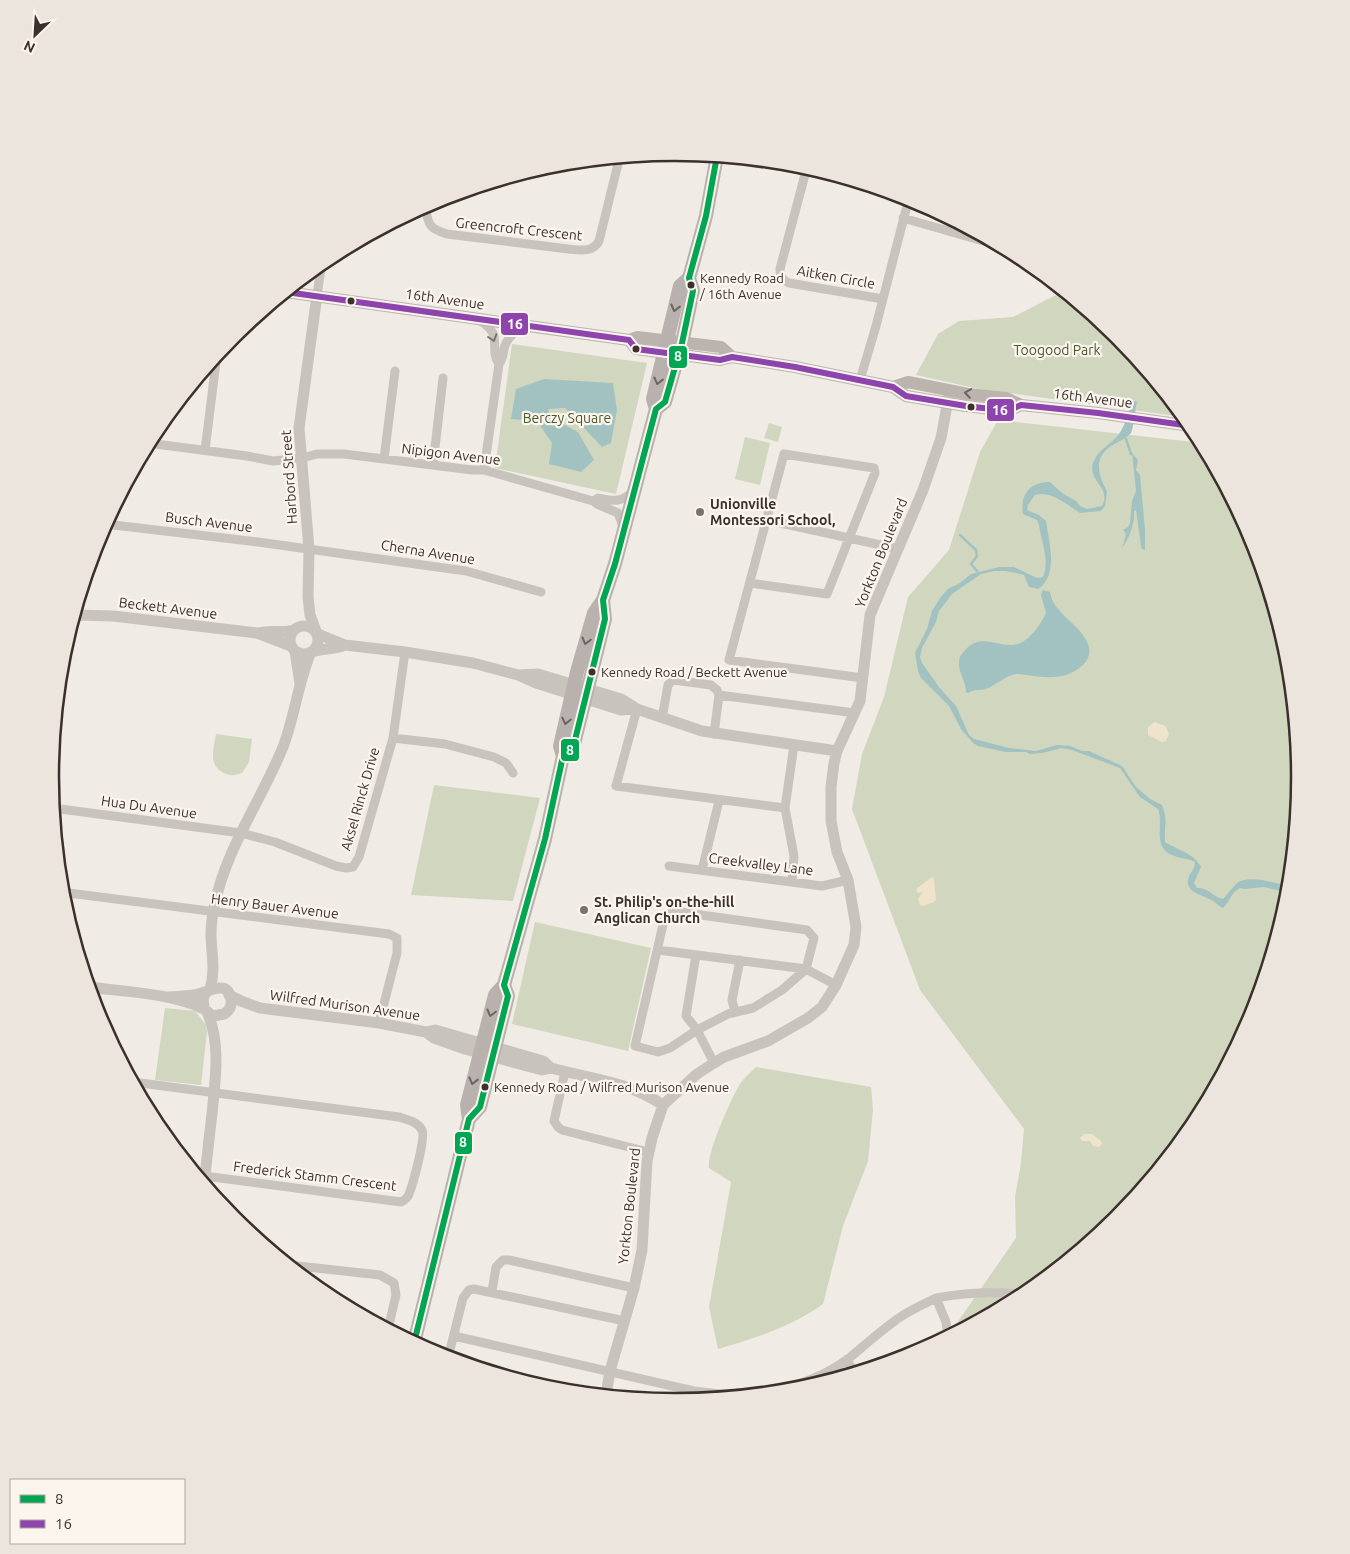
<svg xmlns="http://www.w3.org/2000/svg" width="1350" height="1554" font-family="Ubuntu,sans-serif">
	<rect width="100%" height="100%" fill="#f0ebe5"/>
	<path fill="#d1d6bf" d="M 1057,286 L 1117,335 L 1183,417 L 979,389 L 916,375 L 938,334 L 959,321 L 1013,317 L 1056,295 Z
		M 512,344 L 647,363 L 616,494 L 495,468 Z
		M 998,420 L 1202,443 L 1253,538 L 1288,655 L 1300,777 L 1288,899 L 1252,1016 L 1194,1124 L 1117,1219 L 1022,1297 L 948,1336 L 1016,1238 L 1015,1197 L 1021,1163 L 1024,1129 L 920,990 L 852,809 L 862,754 L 884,697 L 908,597 L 949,550 L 980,452 Z
		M 769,423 L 782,427 L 778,442 L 764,438 Z
		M 745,437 L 770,443 L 760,485 L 735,479 Z
		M 216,734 L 252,739 L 249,762 L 242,773 C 234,776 229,776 222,772 C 208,764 214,747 216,734 Z
		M 434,785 L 540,798 L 513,901 L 411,895 Z
		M 535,922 L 651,948 L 628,1051 L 512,1024 Z
		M 165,1008 L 195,1011 L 206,1025 L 207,1032 L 201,1085 L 155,1080 Z
		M 756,1067 L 871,1087 L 873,1110 L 868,1161 L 843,1226 L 823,1304 C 791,1327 755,1338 718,1349 L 709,1307 L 731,1182 L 709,1168 C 706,1154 732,1097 740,1084 C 744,1078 751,1072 756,1067 Z"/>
	<path fill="#efe3cc" d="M 1155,722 C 1164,727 1164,721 1169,734 L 1166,741 L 1162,742 L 1148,735 L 1148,727 Z
		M 932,877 L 934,879 L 936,900 L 934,902 L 923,906 L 920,905 L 918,899 L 923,892 L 918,893 L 916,889 Z
		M 1084,1134 L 1092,1134 L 1101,1141 L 1102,1144 L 1099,1147 L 1093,1146 L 1090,1141 L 1082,1141 L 1080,1138 Z"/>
	<path fill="#a1c2c1" d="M 544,379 L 613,383 L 617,410 L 611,443 L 602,447 L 565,408 L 548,409 L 552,418 L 578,432 L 594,460 L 581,472 L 549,464 L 552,443 L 537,421 L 511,419 L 516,389 Z
		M 1132,401 L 1137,402 C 1135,409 1134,427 1131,433 C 1126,439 1117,442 1111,446 C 1093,458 1098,475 1107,491 L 1105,506 L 1101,511 L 1080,513 C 1067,505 1051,490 1035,495 L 1028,505 L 1027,510 L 1039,515 L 1046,521 C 1049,542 1059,575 1038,589 L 1029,587 L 1024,575 L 1017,573 L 1005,571 L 994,571 L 981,574 L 952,594 L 939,611 L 936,622 L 922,648 L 920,657 L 922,663 L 939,687 L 956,706 L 969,735 L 974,739 L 1009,748 L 1036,751 L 1057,745 L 1070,746 L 1082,751 L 1089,751 L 1122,766 L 1136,787 L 1150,799 L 1162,805 C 1168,820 1164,826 1165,842 C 1177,850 1194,853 1201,867 L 1194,883 L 1197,888 C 1208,887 1213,897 1223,899 C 1228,894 1232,888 1237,883 C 1249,874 1276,883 1289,887 L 1289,893 L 1264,887 L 1244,889 L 1240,888 C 1231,892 1230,902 1223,908 C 1219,906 1217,904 1213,901 C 1205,895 1186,894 1188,880 C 1189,873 1195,870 1195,862 C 1188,858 1180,859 1172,855 C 1152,847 1164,824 1158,809 L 1140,797 L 1120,768 L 1072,750 L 1062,748 L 1042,753 L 1030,754 L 1026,752 L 1006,752 L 978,746 L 973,743 L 961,729 L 949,706 L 921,678 L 918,671 L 915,653 L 927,629 L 932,611 L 940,598 L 948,589 L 960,583 L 971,574 L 999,567 L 1014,567 L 1037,578 L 1043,577 C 1048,563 1045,554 1042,540 C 1040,533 1040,527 1037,520 L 1023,514 C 1020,494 1030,482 1050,482 L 1062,493 L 1076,501 L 1080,506 L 1087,509 L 1102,506 C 1112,487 1087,481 1093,463 C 1098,449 1111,445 1119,434 C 1126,424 1129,411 1132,401 Z
		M 1132,453 L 1138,460 L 1136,470 L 1140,475 L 1145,530 L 1145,550 L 1142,549 L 1141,546 L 1136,510 L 1134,511 C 1135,524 1129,538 1122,548 L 1126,534 L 1123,530 L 1128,527 L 1130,523 L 1132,501 L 1136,491 Z
		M 1043,590 L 1050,592 C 1053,614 1080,623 1088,644 C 1091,652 1089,659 1083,665 C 1067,679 1053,678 1033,676 C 1028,675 1022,674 1017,674 C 1005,675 997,685 986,689 C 980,691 976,688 968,693 L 966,692 C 966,681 958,672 959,662 C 959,656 963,653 966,649 C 982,632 999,649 1018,644 C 1030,640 1041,624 1046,613 L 1041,595 Z"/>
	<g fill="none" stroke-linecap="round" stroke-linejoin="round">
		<path stroke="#a1c2c1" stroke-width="2.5" d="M 1126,439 L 1131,454
			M 960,535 L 976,550 L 977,556 L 971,564 L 977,571"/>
		<path stroke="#c9c3be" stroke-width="9" d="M 807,167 L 780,269 C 780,277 782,280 789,283 L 883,299
			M 425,205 C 428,224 428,228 447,234 L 568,249 C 579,250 593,253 599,241 L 618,164 L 617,158
			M 903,218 L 983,241
			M 317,295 L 322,262
			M 479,320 C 505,335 488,348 499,364
			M 860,380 L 876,326 L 909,198
			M 148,443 L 247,456 L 273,461 L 302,458 L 317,454 L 344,454 L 472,470 L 484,470 L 593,501 L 597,504 L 618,513 L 624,529
			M 205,450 L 217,354
			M 384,459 L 395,371
			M 433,465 L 443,378
			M 484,470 L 499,364 C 503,359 503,355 504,349 C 507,337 515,332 525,325
			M 593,501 L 598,498 C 614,501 622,503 633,491
			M 767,520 L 899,549
			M 105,524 L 258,542 L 466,571 L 541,592
			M 750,583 L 827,594 L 875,473 L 874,468 L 784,454 L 729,660 L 863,678
			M 719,695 L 855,713
			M 637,709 L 616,786 L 785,808
			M 662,718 L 668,685 L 673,680 L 711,685 L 717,690 L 719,695 L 714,734
			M 393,738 L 445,744 L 494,757 L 506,763 L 513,773
			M 53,808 L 241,833 L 275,842 L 336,866 L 346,868 L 353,867 L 359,857 L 393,738 L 405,652
			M 669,866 L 822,886 L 848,880
			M 702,870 L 719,801
			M 792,882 L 794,856 L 785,808 L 794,745
			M 61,892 L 389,934 L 397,938 L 397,953 L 379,1023
			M 673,911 L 807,930 L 814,938 L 806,969 L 782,990 L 753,1008 L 728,1014 L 697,1030 L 670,1048 L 658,1052 L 635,1046 L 665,916 Z
			M 658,950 L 806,969 L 836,985
			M 696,955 L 686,1016 L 697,1030 L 714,1063
			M 735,1012 L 732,1000 L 740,960
			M 565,1072 L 554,1121 L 558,1127 L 562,1130 L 648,1152
			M 133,1082 L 399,1117 C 407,1120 417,1121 422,1130 C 426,1137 413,1184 409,1194 C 408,1198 405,1200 401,1202 L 197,1175
			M 289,1265 L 380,1275 L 394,1283 L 396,1295 L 388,1329
			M 492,1291 L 496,1267 L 503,1260 L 509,1260 L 634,1288
			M 936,1298 C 965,1293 996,1291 1025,1295
			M 454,1336 L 694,1391 C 746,1399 804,1391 848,1359 C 864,1346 879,1332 896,1320 C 908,1311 922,1305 936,1298 L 946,1322 L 948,1336
			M 448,1358 L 463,1298 L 469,1290 L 474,1289 L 625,1321
			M 847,1359 L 854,1373"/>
		<path stroke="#c9c3be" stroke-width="11" d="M 74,615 L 113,616 L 257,633 L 291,646
			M290 640a14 14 0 1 1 28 0a14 14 0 1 1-28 0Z
			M 316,631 L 310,615 L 308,597 L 309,549 L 299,428 L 317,295
			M 259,633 C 271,629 282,634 294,630
			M 318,634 L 345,645 L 405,652 L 473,663 L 518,675 L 536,683 L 621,710 L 637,709
			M 295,651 L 300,684
			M 312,652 C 322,648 336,650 345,645
			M 518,675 L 538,674 L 621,699 L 637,709 L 702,731 L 837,751
			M 89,987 C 125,992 171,993 204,1009
			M 210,989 C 216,969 211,953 211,933 C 211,923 213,912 215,903 C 227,847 262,799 283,747 C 295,716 298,682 311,652
			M 229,995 L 241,1001 L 260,1008 L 379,1023 L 426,1032 L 435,1030 L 543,1061 L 551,1068 C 591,1079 627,1081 663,1105
			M 166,997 C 175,997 185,996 194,995 C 206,994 228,977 231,1000 C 232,1006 229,1011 224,1014 L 213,1016 L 204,1009 L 203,998 L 207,991
			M 426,1032 L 434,1038 L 465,1049 L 542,1070 L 551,1068
			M 204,1184 C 207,1160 209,1137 212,1114 C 215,1081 221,1045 208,1014
			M 606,1395 L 610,1371 L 634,1288 L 642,1250 L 647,1161 L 652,1138 L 663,1105 L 697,1074 L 714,1063 L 724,1057 L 768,1041 L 808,1018 L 822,1007 L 836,985 L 854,945 L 856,927 L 848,880 L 837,852 L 831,821 L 831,787 L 834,763 L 837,751 L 860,701 L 870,615 L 923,490 L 941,438 L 949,395"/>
		<path stroke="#bab3ae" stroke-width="12" d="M 286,292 L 629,340 L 637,337 L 721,347 L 732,357
			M 629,340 L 636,349 L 720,360 L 732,357 L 795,367 L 893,387 L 906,396 L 966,406 L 1008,411 L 1021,405
			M 893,387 L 908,382 L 968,394 L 1006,398 L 1021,405 L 1098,413 L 1191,426"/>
		<path stroke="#b8b1ad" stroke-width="14" d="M 656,409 L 665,402 L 682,343 L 693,291 L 689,278 L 706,216 L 717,156
			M 563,756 L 573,748 L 605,619 L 603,600
			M 469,1119 L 480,1107 L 508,996 L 504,985
			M 414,1343 L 469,1119 L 467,1105 L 495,995 L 504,985 L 545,839 L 563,756 L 560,746 L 577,672 L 594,613 L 603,600 L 615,564 L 656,409 L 653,399 L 680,286 L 689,278"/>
		<g stroke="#fbf5ee" stroke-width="10">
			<path id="bus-1" d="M 414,1343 L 469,1119 L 480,1107 L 508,996 L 504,985 L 545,839 L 563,756 L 573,748 L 605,619 L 603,600 L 615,564 L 656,409 L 665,402 L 682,343 L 693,291 L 689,278 L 706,216 L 717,156"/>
		</g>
		<g stroke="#fbf5ee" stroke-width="10">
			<path id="bus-2" d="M 286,292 L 629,340 L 636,349 L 720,360 L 732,357 L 795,367 L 893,387 L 906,396 L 966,406 L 1008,411 L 1021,405 L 1098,413 L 1191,426"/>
		</g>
		<use href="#bus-1" stroke="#00a651" stroke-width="6"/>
		<use href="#bus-2" stroke="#8e44ad" stroke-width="6"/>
	</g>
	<defs><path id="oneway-chevron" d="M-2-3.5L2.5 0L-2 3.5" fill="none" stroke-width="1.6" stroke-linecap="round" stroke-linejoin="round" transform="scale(1.25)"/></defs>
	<g stroke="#6d645f">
		<use href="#oneway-chevron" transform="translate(675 308) rotate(104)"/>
		<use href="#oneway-chevron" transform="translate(658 381) rotate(104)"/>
		<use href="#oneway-chevron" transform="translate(586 641) rotate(105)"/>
		<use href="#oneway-chevron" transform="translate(566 721) rotate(103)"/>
		<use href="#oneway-chevron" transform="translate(491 1013) rotate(105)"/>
		<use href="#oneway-chevron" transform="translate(473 1081) rotate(104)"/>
	</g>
	<use stroke="#7b726d" href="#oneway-chevron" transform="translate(493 338) rotate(72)"/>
	<use stroke="#6e645f" href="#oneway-chevron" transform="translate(968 393) rotate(-171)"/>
	<g fill="#3b302b" stroke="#fbf5ee" stroke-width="2">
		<circle cx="691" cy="285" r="4.5"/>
		<circle cx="351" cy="301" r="4.5"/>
		<circle cx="636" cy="349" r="4.5"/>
		<circle cx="971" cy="407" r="4.5"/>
		<circle cx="592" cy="672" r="4.5"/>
		<circle cx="485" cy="1087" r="4.5"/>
	</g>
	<g fill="#7a716c" stroke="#fbf5ee" stroke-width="2">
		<circle cx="700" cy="512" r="5"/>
		<circle cx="584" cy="910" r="5"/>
	</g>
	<g text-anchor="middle" stroke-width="4.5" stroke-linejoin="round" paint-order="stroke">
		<g font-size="13" fill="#3b302b" stroke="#fbf5ee" text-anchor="start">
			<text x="700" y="283">Kennedy Road<tspan x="700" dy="16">/ 16th Avenue</tspan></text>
			<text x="601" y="677">Kennedy Road / Beckett Avenue</text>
			<text x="494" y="1092">Kennedy Road / Wilfred Murison Avenue</text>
		</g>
		<g font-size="14" fill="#3b302b" stroke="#fbf5ee">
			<text transform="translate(519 229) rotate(6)" y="5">Greencroft Crescent</text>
			<text transform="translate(836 277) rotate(10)" y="5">Aitken Circle</text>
			<text transform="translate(445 299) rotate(8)" y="5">16th Avenue</text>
			<text transform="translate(1093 398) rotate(7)" y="5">16th Avenue</text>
			<text transform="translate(451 454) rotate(7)" y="5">Nipigon Avenue</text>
			<text transform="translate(289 477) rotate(-94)" y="5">Harbord Street</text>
			<text transform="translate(209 522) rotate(7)" y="5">Busch Avenue</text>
			<text transform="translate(428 552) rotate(9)" y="5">Cherna Avenue</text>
			<text transform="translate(881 553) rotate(-68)" y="5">Yorkton Boulevard</text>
			<text transform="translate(168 608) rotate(7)" y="5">Beckett Avenue</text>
			<text transform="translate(360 799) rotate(-74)" y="5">Aksel Rinck Drive</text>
			<text transform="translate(149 807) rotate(8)" y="5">Hua Du Avenue</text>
			<text transform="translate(761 864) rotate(7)" y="5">Creekvalley Lane</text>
			<text transform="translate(275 906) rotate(7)" y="5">Henry Bauer Avenue</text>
			<text transform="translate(345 1005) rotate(8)" y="5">Wilfred Murison Avenue</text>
			<text transform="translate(315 1176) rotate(7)" y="5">Frederick Stamm Crescent</text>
			<text transform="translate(629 1206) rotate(-84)" y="5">Yorkton Boulevard</text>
		</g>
		<g font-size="14" fill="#4a5a2e" stroke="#fbf5ee">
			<text x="1057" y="355">Toogood Park</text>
			<text x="567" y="423">Berczy Square</text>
		</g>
		<g font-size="14" font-weight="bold" fill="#3b302b" stroke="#fbf5ee" text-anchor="start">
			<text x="710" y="509">Unionville<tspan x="710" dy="16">Montessori School,</tspan></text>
			<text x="594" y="907">St. Philip's on-the-hill<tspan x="594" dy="16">Anglican Church</tspan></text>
		</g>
	</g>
	<path d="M0 0H1350V1554H0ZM59 777a616 616 0 1 1 1232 0a616 616 0 1 1-1232 0Z" fill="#ece5de" fill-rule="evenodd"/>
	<path fill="none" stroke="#3b302b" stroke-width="2.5" d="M59 777a616 616 0 1 1 1232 0a616 616 0 1 1-1232 0Z"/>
	<g stroke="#fbf5ee" stroke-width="2">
		<rect x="500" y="312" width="29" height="24" rx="5" fill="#8e44ad"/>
		<rect x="668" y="345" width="20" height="24" rx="5" fill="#00a651"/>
		<rect x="986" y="398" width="29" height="24" rx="5" fill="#8e44ad"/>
		<rect x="560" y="738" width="20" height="24" rx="5" fill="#00a651"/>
		<rect x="454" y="1131" width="19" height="24" rx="5" fill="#00a651"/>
	</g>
	<g font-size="14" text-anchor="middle" font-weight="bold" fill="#fff">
		<text x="515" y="329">16</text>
		<text x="678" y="361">8</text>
		<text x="1000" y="415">16</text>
		<text x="570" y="755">8</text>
		<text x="463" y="1147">8</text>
	</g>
	<rect x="10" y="1479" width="175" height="65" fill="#fbf5ee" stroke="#aea6a0"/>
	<rect x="20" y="1495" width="25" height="8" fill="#00a651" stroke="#aea6a0"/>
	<text x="55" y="1504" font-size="15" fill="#3b302b">8</text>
	<rect x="20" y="1520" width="25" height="8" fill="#8e44ad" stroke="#aea6a0"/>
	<text x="55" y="1529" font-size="15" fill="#3b302b">16</text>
	<g transform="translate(35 35) rotate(205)" stroke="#fbf5ee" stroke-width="4" paint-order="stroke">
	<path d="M0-4L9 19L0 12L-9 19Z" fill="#3b302b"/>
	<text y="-8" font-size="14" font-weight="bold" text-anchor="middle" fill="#3b302b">N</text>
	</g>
</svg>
